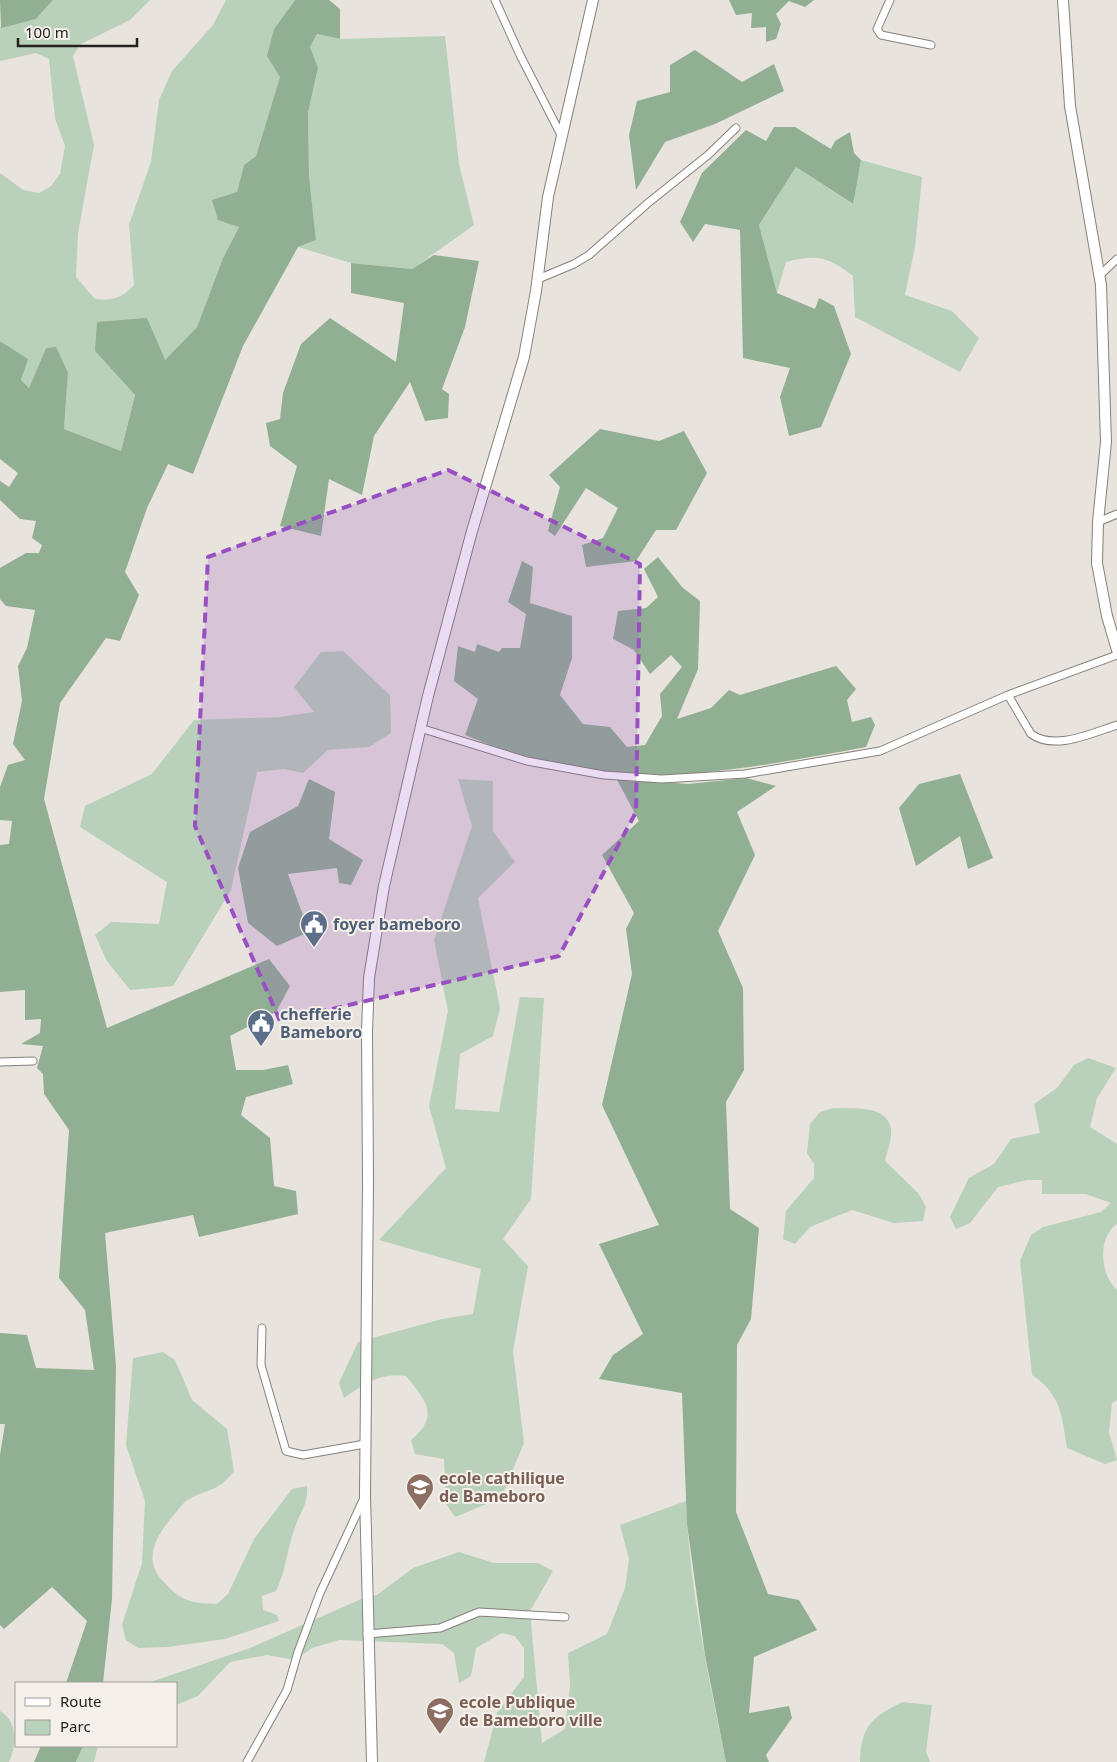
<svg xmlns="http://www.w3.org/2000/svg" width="1117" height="1762" font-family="'Noto Sans',sans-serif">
	<rect width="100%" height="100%" fill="#e8e3dd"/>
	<path fill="#b9d0ba" d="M 53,0 L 150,0 L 130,20 L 81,44 L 73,56 L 94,145 L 78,233 L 76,277 L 95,299 C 113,301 122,298 134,285 L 129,225 L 151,162 L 159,100 L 172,71 L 213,25 L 226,0 L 295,0 L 274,29 L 280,77 L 256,156 L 244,165 L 237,192 L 239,227 L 223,258 L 197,327 L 165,360 L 95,351 L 135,395 L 121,451 L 64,429 L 68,373 L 46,348 L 29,388 L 21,381 L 27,359 L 0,341 L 0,173 L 23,190 L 39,193 L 51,186 L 60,174 L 65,146 L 55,118 L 49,59 L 36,53 L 0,61 L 0,27 L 36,19 Z
		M 317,34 L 340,39 L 445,36 L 459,164 L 474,225 L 412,269 L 351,263 L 298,247 L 316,240 L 309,176 L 308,113 L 318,69 L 310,47 Z
		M 861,160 L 922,177 L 915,247 L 905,295 L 952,311 L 979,338 L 960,372 L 855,317 L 853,276 C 828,257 818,254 786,262 L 777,293 L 759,225 L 796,167 L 852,204 Z
		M 343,651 L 390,695 L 391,733 L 369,747 L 328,750 L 303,773 L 284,769 L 257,772 L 231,890 L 173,986 L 130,990 L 107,961 L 95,935 L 111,922 L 159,924 L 167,882 L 80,827 L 85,806 L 152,774 L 194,720 L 279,717 L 314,712 L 294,687 L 321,652 Z
		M 458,779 L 493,781 L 493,831 L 515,862 L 478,898 L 500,1008 L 493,1036 L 460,1054 L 455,1109 L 499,1112 L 520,997 L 544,998 L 531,1199 L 503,1239 L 528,1266 L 513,1351 L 524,1443 L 501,1498 L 455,1517 L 446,1504 L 444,1459 L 415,1454 L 411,1440 C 440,1416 426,1400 406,1376 C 381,1372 364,1384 344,1398 L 339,1383 L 358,1342 L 442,1319 L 473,1314 L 481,1269 L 379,1240 L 446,1168 L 429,1106 L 448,1011 L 434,940 L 472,826 Z
		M 1088,1058 L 1116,1068 L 1097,1098 L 1090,1127 L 1117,1144 L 1117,1224 C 1097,1237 1100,1275 1117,1290 L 1117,1400 L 1112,1403 L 1109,1432 L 1117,1460 L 1105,1464 L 1067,1448 C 1062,1416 1061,1394 1032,1375 L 1020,1261 L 1031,1235 L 1043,1227 L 1101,1212 L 1111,1203 L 1086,1194 L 1042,1194 L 1042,1180 L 1027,1180 L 998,1187 L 970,1223 L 956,1229 L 950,1217 L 969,1178 L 994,1164 L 1011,1139 L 1040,1133 L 1034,1104 L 1057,1088 L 1074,1065 Z
		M 833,1108 C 853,1109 887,1104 891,1129 C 892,1139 887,1152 885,1161 L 918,1193 L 926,1207 L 923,1221 L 894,1223 L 852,1210 L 810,1227 L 795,1244 L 783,1239 L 786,1211 L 814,1178 L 814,1164 L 807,1153 L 810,1124 L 820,1112 Z
		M 163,1352 L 175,1360 L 192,1400 L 227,1429 L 234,1471 C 218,1493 206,1488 186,1501 C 181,1505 176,1513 171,1518 C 157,1536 143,1558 161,1579 C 181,1601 188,1603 217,1604 L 228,1594 L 254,1539 L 292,1489 L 307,1486 C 308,1505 301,1510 295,1527 C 287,1548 286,1571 276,1591 L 262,1596 L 263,1610 L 277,1615 L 279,1621 L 225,1639 L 167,1647 L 138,1648 L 126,1640 L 122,1625 L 142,1563 L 145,1501 L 126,1445 L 133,1358 Z
		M 686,1501 C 689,1587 709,1678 726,1762 L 484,1762 L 497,1713 L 524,1677 L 524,1648 L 515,1636 L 502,1633 L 476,1648 L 471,1676 L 459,1683 L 454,1653 L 442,1644 L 339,1640 L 312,1648 L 295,1660 L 267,1655 L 230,1662 L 198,1696 L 176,1705 L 176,1683 L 148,1683 L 250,1648 L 366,1597 L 377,1595 L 413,1568 L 459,1552 L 494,1563 L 538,1563 L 553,1571 L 530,1611 L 542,1743 L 565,1729 L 570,1686 L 568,1653 L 607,1634 L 625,1588 L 629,1559 L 620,1525 Z
		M 902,1702 L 932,1705 L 926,1752 L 930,1762 L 860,1762 C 861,1726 871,1718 902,1702 Z
		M 0,1711 C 18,1722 17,1744 9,1762 L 0,1762 Z
		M 83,1746 L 98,1746 L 94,1762 L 76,1762 Z"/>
	<path fill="#91af93" d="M 0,0 L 53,0 L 36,19 L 1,28 Z
		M 295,0 L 329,0 L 340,9 L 340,39 L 317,34 L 310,47 L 318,68 L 308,113 L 309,176 L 316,240 L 298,247 L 243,346 L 193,474 L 168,464 L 147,508 L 125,572 L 139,595 L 120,641 L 106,638 L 60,703 L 44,799 L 107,1028 L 269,959 L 290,986 L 276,1012 L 230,1036 L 236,1070 L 263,1070 L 288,1065 L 293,1084 L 246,1097 L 241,1115 L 270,1138 L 274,1186 L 296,1191 L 298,1214 L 199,1237 L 193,1215 L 105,1233 L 116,1366 L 112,1599 L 103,1683 L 66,1683 L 87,1621 L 52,1587 L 4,1629 L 0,1625 L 0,1455 L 5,1424 L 0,1424 L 0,1333 L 27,1335 L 36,1368 L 94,1370 L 85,1310 L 59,1278 L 69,1130 L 44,1094 L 43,1074 L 37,1068 L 43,1046 L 21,1044 L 40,1033 L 41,1019 L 25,1020 L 25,990 L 0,992 L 0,845 L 9,844 L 12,821 L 0,820 L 0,787 L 8,765 L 25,760 L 13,744 L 22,701 L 18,666 L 27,648 L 35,610 L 6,606 L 0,599 L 0,568 L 26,553 L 39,553 L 42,545 L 32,538 L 36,521 L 20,519 L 0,500 L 0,481 L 9,487 L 18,473 L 0,459 L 0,341 L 28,359 L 21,380 L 29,388 L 46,348 L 56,347 L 68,373 L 64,429 L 121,451 L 135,395 L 95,351 L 97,322 L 147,318 L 165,360 L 197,327 L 223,258 L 239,227 L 218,220 L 212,200 L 237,192 L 244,165 L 256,156 L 280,77 L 267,56 L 274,29 Z
		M 729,0 L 814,0 L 805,7 L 789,1 L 776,14 L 781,24 L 776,39 L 766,42 L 766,27 L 751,28 L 752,13 L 736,15 Z
		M 695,50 L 742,82 L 774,64 L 784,91 L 715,124 L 665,142 L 636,190 L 629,135 L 637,101 L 670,92 L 670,65 Z
		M 774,127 L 795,127 L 831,149 L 835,141 L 850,132 L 854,153 L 861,160 L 853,204 L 796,167 L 759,225 L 777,293 L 815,309 L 819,298 L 834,306 L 851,354 L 821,427 L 789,436 L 780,397 L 790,368 L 743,358 L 740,230 L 705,224 L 693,242 L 680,222 L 702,173 L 746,130 L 766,141 Z
		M 434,255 L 479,261 L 465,327 L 442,389 L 449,394 L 448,418 L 425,421 L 410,382 L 374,436 L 362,495 L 329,479 L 321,536 L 280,526 L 297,466 L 270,446 L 266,423 L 280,419 L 283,393 L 301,344 L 330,318 L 396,362 L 404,303 L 351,293 L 351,263 L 412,269 Z
		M 600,429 L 659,441 L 684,431 L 707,473 L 676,530 L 656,530 L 636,561 L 586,567 L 582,545 L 603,538 L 618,508 L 586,488 L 555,536 L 548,531 L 560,487 L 549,475 Z
		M 658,557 L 682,587 L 700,601 L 698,669 L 677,719 L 711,708 L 729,690 L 740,695 L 836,666 L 856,689 L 847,700 L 852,722 L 871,717 L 875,725 L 866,747 C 810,757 755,768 698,773 C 684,774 670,777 657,776 C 592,774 524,760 465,735 L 478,699 L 454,681 L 458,646 L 475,652 L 477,644 L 499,652 L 502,648 L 520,648 L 526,614 L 508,602 L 522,561 L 533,567 L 530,603 L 572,616 L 572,658 L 560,695 L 583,724 L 610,727 L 627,747 L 645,745 L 662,716 L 660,694 L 682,667 L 671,655 L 650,674 L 634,650 L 613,639 L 618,611 L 646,608 L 658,597 L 644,569 Z
		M 960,774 L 993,858 L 968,869 L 960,836 L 916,866 L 899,808 L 919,784 Z
		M 616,778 L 688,784 L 746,778 L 776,786 L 737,812 L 755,855 L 718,931 L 743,988 L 744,1070 L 726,1102 L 730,1209 L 759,1228 L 751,1319 L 737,1345 L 736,1512 L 768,1594 L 799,1600 L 817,1630 L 754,1657 L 749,1713 L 789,1706 L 792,1718 L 766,1755 L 769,1762 L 726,1762 L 705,1655 L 687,1524 L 682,1393 L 599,1379 L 613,1355 L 643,1334 L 599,1244 L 659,1225 L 602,1105 L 632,974 L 626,929 L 634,913 L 602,855 L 639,821 Z
		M 309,779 L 335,792 L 329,839 L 363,860 L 351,885 L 339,883 L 337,868 L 288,874 L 309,932 L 277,946 L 248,923 L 238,868 L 250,832 L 298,806 Z
		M 41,1746 L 83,1746 L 76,1762 L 34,1762 Z"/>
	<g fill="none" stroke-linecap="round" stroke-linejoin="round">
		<g stroke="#85807b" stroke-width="9">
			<path id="street" d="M 495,0 L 520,55 L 561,135
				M 890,0 L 877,29 L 881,35 L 931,45
				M 1100,275 L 1117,259
				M 538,279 L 574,264 L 589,255 L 648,203 L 708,155 L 736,128
				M 1098,522 L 1117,514
				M 1008,695 L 1031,734 C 1055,751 1092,733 1117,725
				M 420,728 L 527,761 L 604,775 L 662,779 L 745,774 L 880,751 L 1008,695 L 1117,655
				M 0,1062 L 33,1061
				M 262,1328 L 261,1365 L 286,1451 L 303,1455 L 365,1444
				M 367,1634 L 440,1628 L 479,1612 L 565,1617
				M 247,1762 L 287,1690 L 298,1652 L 320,1593 L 364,1498"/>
		</g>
		<g stroke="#85807b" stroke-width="12">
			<path id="secondary" d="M 1063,0 L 1070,106 L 1101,285 L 1106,442 L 1098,522 L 1097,563 L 1107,616 L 1117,650
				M 372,1762 L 365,1495 L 368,1183 L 367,1032 L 369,978 L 384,886 L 428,696 L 472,531 L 524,357 L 536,291 L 548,197 L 593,0"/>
		</g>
		<use href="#street" stroke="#fff" stroke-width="7"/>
		<use href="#secondary" stroke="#fff" stroke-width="10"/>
	</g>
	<path fill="#984fc2" fill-opacity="0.2" stroke="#984fc2" stroke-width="4" stroke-dasharray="10 6" stroke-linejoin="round" d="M 448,470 L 640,564 L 636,812 L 559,956 L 280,1021 L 195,826 L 208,557 Z"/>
	<defs>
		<g id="civic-pin" transform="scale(1.4375)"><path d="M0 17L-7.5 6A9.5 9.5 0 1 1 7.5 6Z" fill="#5c6f8a" stroke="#f5f0ea"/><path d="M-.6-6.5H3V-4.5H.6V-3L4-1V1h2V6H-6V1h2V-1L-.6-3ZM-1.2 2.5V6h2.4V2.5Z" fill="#fff"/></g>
		<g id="school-pin" transform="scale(1.4375)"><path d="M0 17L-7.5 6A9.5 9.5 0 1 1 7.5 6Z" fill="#8d6e63" stroke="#f5f0ea"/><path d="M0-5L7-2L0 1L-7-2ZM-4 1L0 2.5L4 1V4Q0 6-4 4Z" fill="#fff"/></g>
	</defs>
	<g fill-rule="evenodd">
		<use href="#civic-pin" x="314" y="924"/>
		<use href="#civic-pin" x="261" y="1023"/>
		<use href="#school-pin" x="420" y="1487"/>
		<use href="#school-pin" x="440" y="1711"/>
	</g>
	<g text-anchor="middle" stroke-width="4" stroke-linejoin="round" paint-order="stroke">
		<g font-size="16" font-weight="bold" fill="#4e5e75" stroke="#f5f0ea" text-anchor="start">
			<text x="333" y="930">foyer bameboro</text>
			<text x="280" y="1020">chefferie<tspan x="280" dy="18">Bameboro</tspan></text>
		</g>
		<g font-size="16" font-weight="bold" fill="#785e54" stroke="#f5f0ea" text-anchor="start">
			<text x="439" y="1484">ecole cathilique<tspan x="439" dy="18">de Bameboro</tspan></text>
			<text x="459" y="1708">ecole Publique<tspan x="459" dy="18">de Bameboro ville</tspan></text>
		</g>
	</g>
	<rect x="15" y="1682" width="162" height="65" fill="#f5f0ea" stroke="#a19e99"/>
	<rect x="25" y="1698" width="25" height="8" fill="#ffffff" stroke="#a19e99"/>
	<text x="60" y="1707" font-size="15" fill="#242220">Route</text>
	<rect x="25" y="1720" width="25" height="15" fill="#b9d0ba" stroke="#a19e99"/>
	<text x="60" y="1732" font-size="15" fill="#242220">Parc</text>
	<path d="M18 38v8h119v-8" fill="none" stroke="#242220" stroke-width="2.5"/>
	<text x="25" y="38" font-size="15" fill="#242220" stroke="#f5f0ea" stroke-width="4" paint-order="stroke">100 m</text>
</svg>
